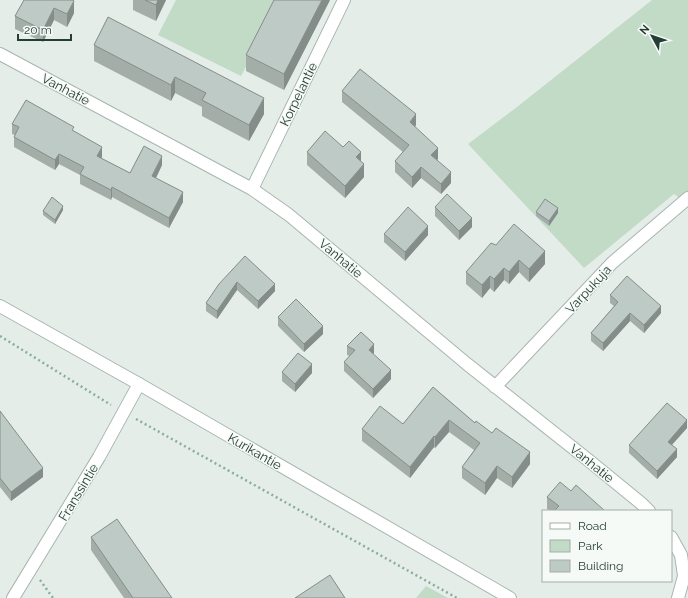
<svg xmlns="http://www.w3.org/2000/svg" width="688" height="598" font-family="Raleway,sans-serif">
	<rect width="100%" height="100%" fill="#e5ede9"/>
	<path fill="#c1dbc7" d="M 176,0 L 281,0 L 241,76 L 158,35 Z
		M 652,0 L 688,0 L 688,204 L 674,194 L 584,268 L 468,144 L 517,107 Z
		M 426,586 L 448,598 L 416,598 Z"/>
	<g fill="none" stroke-linecap="round" stroke-linejoin="round">
		<g stroke="#a8b5b0" stroke-width="14">
			<path id="minor" d="M 0,54 L 252,189 L 289,215 L 467,364 L 587,459 L 642,504 L 649,511
				M 252,189 L 344,0
				M 495,387 L 612,263 L 688,198
				M 671,537 L 681,555 L 684,576 L 678,598
				M 13,598 L 99,457 L 139,384"/>
		</g>
		<g stroke="#a8b5b0" stroke-width="14">
			<path id="tertiary" d="M 0,306 L 139,384 L 510,598"/>
		</g>
		<path stroke="#89ada0" stroke-width="2.5" stroke-dasharray="2 3" stroke-linecap="butt" d="M 0,336 L 111,405
			M 136,419 L 457,598
			M 40,580 L 53,598"/>
		<use href="#minor" stroke="#fff" stroke-width="12"/>
		<use href="#tertiary" stroke="#fff" stroke-width="12"/>
	</g>
	<path fill="#a3aea9" d="M 24,0 L 74,13 L 67,27 L 54,20 L 43,42 L 15,29 L 15,16 Z
		M 133,0 L 166,0 L 156,21 L 133,10 Z
		M 330,0 L 284,90 L 246,71 L 246,55 Z
		M 108,17 L 264,114 L 249,141 L 202,116 L 202,107 L 175,93 L 171,101 L 94,61 L 94,45 Z
		M 342,91 L 416,125 L 415,127 L 438,159 L 437,160 L 451,183 L 441,194 L 421,178 L 412,188 L 395,172 L 395,161 L 403,152 L 342,102 Z
		M 12,124 L 74,131 L 102,157 L 101,158 L 130,173 L 162,165 L 156,178 L 183,202 L 169,228 L 112,197 L 111,200 L 80,184 L 80,175 L 59,164 L 55,170 L 14,147 L 14,137 L 15,135 L 12,134 Z
		M 343,147 L 361,161 L 364,177 L 345,198 L 307,165 L 307,152 Z
		M 435,207 L 472,227 L 459,240 L 435,216 Z
		M 63,210 L 55,224 L 43,215 L 43,211 Z
		M 536,212 L 558,213 L 549,226 L 536,216 Z
		M 384,234 L 428,235 L 405,261 L 384,242 Z
		M 496,245 L 545,264 L 529,282 L 519,272 L 509,284 L 504,280 L 494,292 L 490,288 L 482,298 L 466,284 L 466,272 Z
		M 245,256 L 275,291 L 258,309 L 237,290 L 217,319 L 206,311 L 206,303 Z
		M 610,295 L 661,313 L 644,333 L 630,321 L 603,351 L 591,341 L 591,333 L 614,306 L 610,303 Z
		M 278,317 L 323,334 L 304,352 L 278,326 Z
		M 347,346 L 374,353 L 373,354 L 391,379 L 373,398 L 344,371 L 344,362 L 350,356 L 347,355 Z
		M 282,372 L 312,373 L 295,392 L 282,381 Z
		M 433,387 L 475,423 L 530,464 L 512,488 L 497,478 L 485,495 L 462,478 L 462,467 L 474,450 L 449,432 L 435,448 L 434,447 L 410,478 L 362,441 L 362,429 L 403,424 Z
		M 0,411 L 43,477 L 11,501 L 0,487 Z
		M 687,428 L 672,445 L 677,457 L 657,479 L 629,453 L 629,445 Z
		M 571,491 L 605,511 L 550,511 L 547,509 L 547,497 Z
		M 91,537 L 172,598 L 124,598 L 91,550 Z"/>
	<path fill="#858d8a" d="M 158,0 L 166,0 L 156,21 L 156,5 Z
		M 322,0 L 330,0 L 284,90 L 284,74 Z
		M 74,1 L 74,13 L 67,27 L 67,14 Z
		M 54,8 L 54,20 L 43,42 L 43,30 Z
		M 175,77 L 175,93 L 171,101 L 171,85 Z
		M 264,98 L 264,114 L 249,141 L 249,125 Z
		M 416,114 L 416,125 L 410,133 L 410,122 Z
		M 102,147 L 102,157 L 97,166 L 97,156 Z
		M 438,148 L 438,159 L 431,166 L 431,155 Z
		M 361,152 L 361,164 L 356,157 Z
		M 59,154 L 59,164 L 55,170 L 55,160 Z
		M 162,156 L 162,165 L 152,186 L 152,176 Z
		M 364,164 L 364,177 L 345,198 L 345,186 Z
		M 421,167 L 421,178 L 412,188 L 412,177 Z
		M 451,172 L 451,183 L 441,194 L 441,184 Z
		M 112,187 L 112,197 L 111,200 L 111,190 Z
		M 183,192 L 183,202 L 169,228 L 169,218 Z
		M 63,206 L 63,210 L 55,224 L 55,220 Z
		M 558,208 L 558,213 L 549,226 L 549,221 Z
		M 472,218 L 472,227 L 459,240 L 459,231 Z
		M 428,226 L 428,235 L 405,261 L 405,252 Z
		M 545,251 L 545,264 L 529,282 L 529,269 Z
		M 519,260 L 519,272 L 509,284 L 509,272 Z
		M 504,268 L 504,280 L 494,292 L 494,279 Z
		M 490,276 L 490,288 L 482,298 L 482,285 Z
		M 237,282 L 237,290 L 217,319 L 217,311 Z
		M 275,284 L 275,291 L 258,309 L 258,301 Z
		M 661,306 L 661,313 L 644,333 L 644,325 Z
		M 630,313 L 630,321 L 603,351 L 603,343 Z
		M 323,326 L 323,334 L 304,352 L 304,344 Z
		M 374,344 L 374,353 L 369,359 L 369,350 Z
		M 312,364 L 312,373 L 295,392 L 295,384 Z
		M 391,370 L 391,379 L 373,398 L 373,389 Z
		M 449,420 L 449,432 L 435,448 L 435,437 Z
		M 687,420 L 687,428 L 668,449 L 668,442 Z
		M 434,436 L 434,447 L 410,478 L 410,467 Z
		M 677,449 L 677,457 L 657,479 L 657,471 Z
		M 530,452 L 530,464 L 512,488 L 512,477 Z
		M 497,466 L 497,478 L 485,495 L 485,483 Z
		M 43,468 L 43,477 L 11,501 L 11,492 Z"/>
	<path fill="#becac5" stroke="#858d8a" d="M 24,0 L 73,0 L 74,1 L 67,14 L 54,8 L 43,30 L 15,16 Z
		M 145,0 L 158,0 L 156,5 Z
		M 274,0 L 322,0 L 284,74 L 246,55 Z
		M 108,17 L 264,98 L 249,125 L 202,100 L 206,93 L 175,77 L 171,85 L 94,45 Z
		M 360,69 L 416,114 L 410,122 L 438,148 L 431,155 L 451,172 L 441,184 L 421,167 L 412,177 L 395,161 L 409,145 L 342,91 Z
		M 26,100 L 74,127 L 72,130 L 102,147 L 97,156 L 130,173 L 144,146 L 162,156 L 152,176 L 183,192 L 169,218 L 112,187 L 111,190 L 80,174 L 84,167 L 59,154 L 55,160 L 14,137 L 19,127 L 12,124 Z
		M 325,131 L 343,147 L 349,141 L 361,152 L 356,157 L 364,164 L 345,186 L 307,152 Z
		M 447,194 L 472,218 L 459,231 L 435,207 Z
		M 52,197 L 63,206 L 55,220 L 43,211 Z
		M 545,199 L 558,208 L 549,221 L 536,212 Z
		M 408,207 L 428,226 L 405,252 L 384,234 Z
		M 514,224 L 545,251 L 529,269 L 519,260 L 509,272 L 504,268 L 494,279 L 490,276 L 482,285 L 466,272 L 491,243 L 496,245 Z
		M 245,256 L 275,284 L 258,301 L 237,282 L 217,311 L 206,303 L 219,284 Z
		M 627,276 L 661,306 L 644,325 L 630,313 L 603,343 L 591,333 L 618,302 L 610,295 Z
		M 296,299 L 323,326 L 304,344 L 278,317 Z
		M 361,332 L 374,344 L 369,350 L 391,370 L 373,389 L 344,362 L 355,350 L 347,346 Z
		M 298,353 L 312,364 L 295,384 L 282,372 Z
		M 433,387 L 475,423 L 476,421 L 492,433 L 496,428 L 530,452 L 512,477 L 497,466 L 485,483 L 462,467 L 480,443 L 449,420 L 435,437 L 434,436 L 410,467 L 362,429 L 380,406 L 403,424 Z
		M 667,403 L 687,420 L 668,442 L 677,449 L 657,471 L 629,445 Z
		M 0,411 L 43,468 L 11,492 L 0,478 Z
		M 560,482 L 571,491 L 576,485 L 605,511 L 554,511 L 559,506 L 547,497 Z
		M 117,519 L 172,598 L 133,598 L 91,537 Z
		M 330,575 L 345,598 L 295,598 Z"/>
	<g text-anchor="middle" stroke-width="3" stroke-linejoin="round" paint-order="stroke">
		<g font-size="13" fill="#263d36" stroke="#f6faf7">
			<text transform="translate(66 89) rotate(28)" y="5">Vanhatie</text>
			<text transform="translate(298 94) rotate(-64)" y="5">Korpelantie</text>
			<text transform="translate(341 258) rotate(40)" y="5">Vanhatie</text>
			<text transform="translate(588 289) rotate(-47)" y="5">Varpukuja</text>
			<text transform="translate(255 451) rotate(30)" y="5">Kurikantie</text>
			<text transform="translate(592 463) rotate(39)" y="5">Vanhatie</text>
			<text transform="translate(78 492) rotate(-59)" y="5">Franssintie</text>
		</g>
	</g>
	<rect x="542" y="510" width="130" height="72" fill="#f6faf7" stroke="#a3aeaa"/>
	<rect x="550" y="523" width="20" height="6" fill="#ffffff" stroke="#a3aeaa"/>
	<text x="578" y="530" font-size="12" fill="#263d36">Road</text>
	<rect x="550" y="540" width="20" height="12" fill="#c1dbc7" stroke="#a3aeaa"/>
	<text x="578" y="550" font-size="12" fill="#263d36">Park</text>
	<rect x="550" y="560" width="20" height="12" fill="#becac5" stroke="#a3aeaa"/>
	<text x="578" y="570" font-size="12" fill="#263d36">Building</text>
	<g transform="translate(652 36) rotate(310)" stroke="#f6faf7" stroke-width="3" paint-order="stroke">
	<path d="M0-3L7 15L0 10L-7 15Z" fill="#263d36"/>
	<text y="-6" font-size="11" font-weight="bold" text-anchor="middle" fill="#263d36">N</text>
	</g>
	<path d="M18 34v6h53v-6" fill="none" stroke="#263d36" stroke-width="2"/>
	<text x="24" y="34" font-size="12" fill="#263d36" stroke="#f6faf7" stroke-width="3" paint-order="stroke">20 m</text>
</svg>
